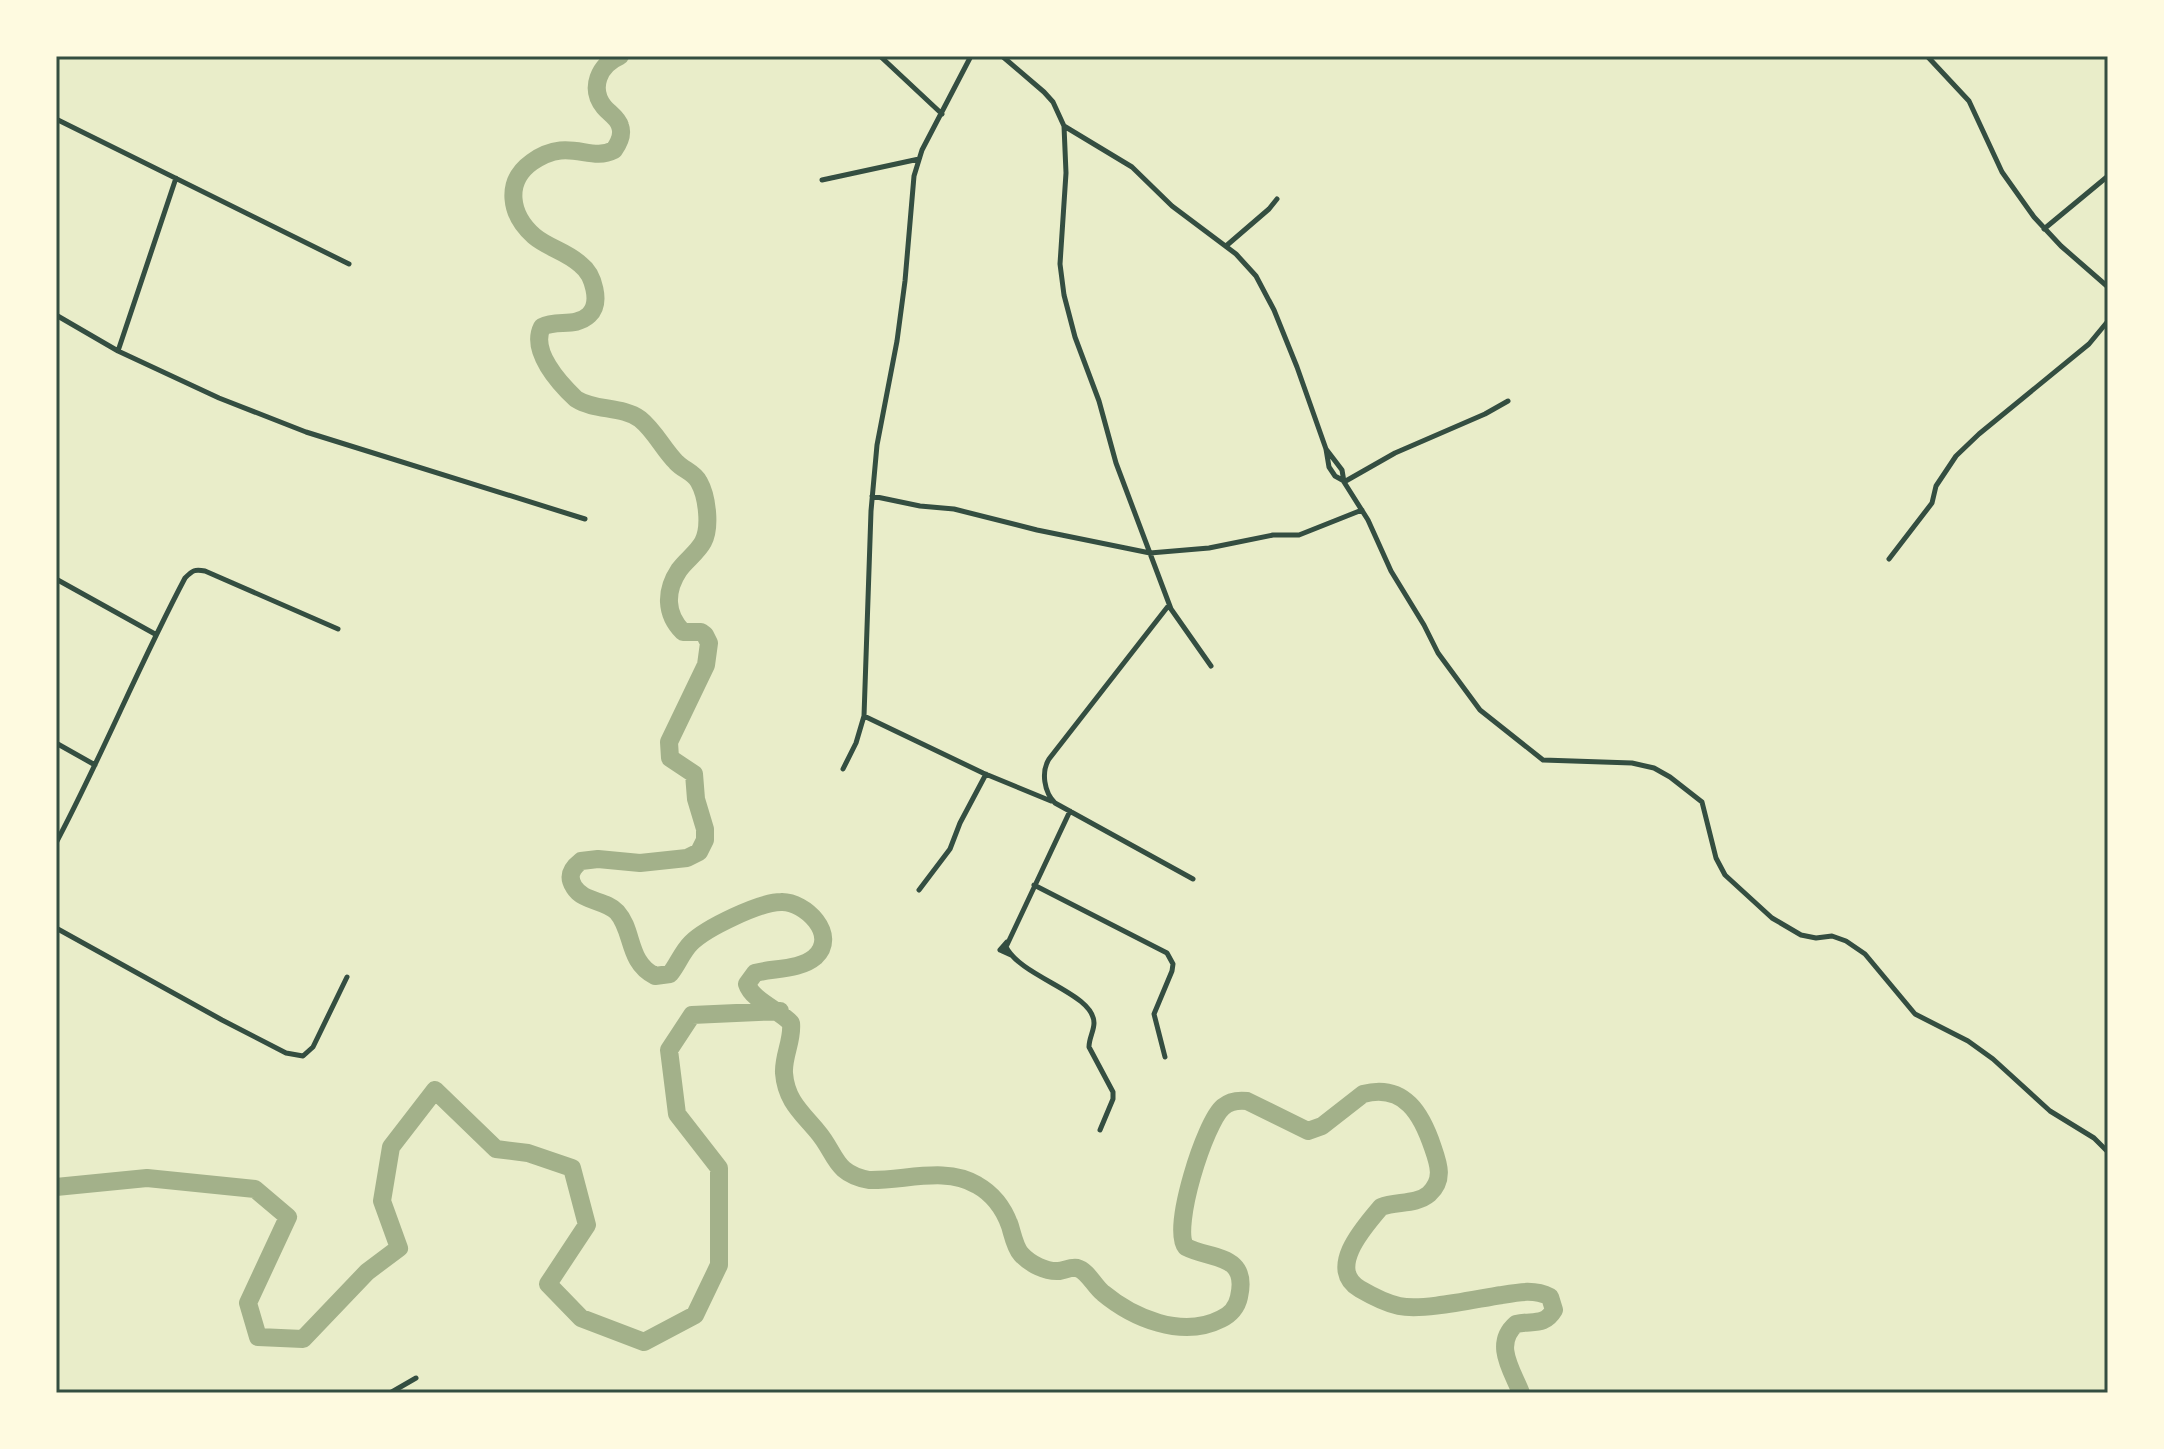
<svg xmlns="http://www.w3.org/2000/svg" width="2164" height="1449" font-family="'PT Sans',sans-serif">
	<rect width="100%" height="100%" fill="#e9edc9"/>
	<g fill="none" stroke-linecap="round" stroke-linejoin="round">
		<path stroke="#a3b18a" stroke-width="18" d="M 620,56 C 599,65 589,88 604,107 C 609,113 618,118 620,126 C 623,134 619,143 614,150 C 589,163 569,136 532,162 C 504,182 510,215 534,236 C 548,248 568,252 581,265 C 593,274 602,303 589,315 C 575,328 557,319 542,327 C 530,351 559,383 576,399 C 595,411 622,406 640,419 C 655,431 663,449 676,462 C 683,470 694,472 699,482 C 707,496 711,527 703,542 C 697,553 686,560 679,570 C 665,591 665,614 683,632 L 701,632 L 705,635 L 709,643 L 706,665 L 669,742 L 670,758 L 694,774 L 696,799 L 705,829 L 705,840 L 699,852 L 687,858 L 640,863 L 598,859 L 581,861 C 572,868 567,876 574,887 C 583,902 606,900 617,912 C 634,931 627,962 655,976 L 670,974 C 678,964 682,952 691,943 C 706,928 760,902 781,902 C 805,901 839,935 815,957 C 800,970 773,968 755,973 L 747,984 C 752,1000 779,1010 791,1023 C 793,1040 783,1056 784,1073 C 786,1100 801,1112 817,1131 C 837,1154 833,1173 869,1180 C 904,1181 946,1166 977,1185 C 993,1194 1004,1209 1010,1226 C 1013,1236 1015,1247 1021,1254 C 1030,1264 1046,1272 1059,1271 C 1065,1270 1071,1267 1077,1268 C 1088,1271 1094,1286 1103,1293 C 1133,1318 1182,1339 1221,1319 C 1230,1315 1237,1307 1239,1297 C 1249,1253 1211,1260 1186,1247 C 1171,1229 1205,1122 1223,1107 C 1230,1101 1238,1100 1247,1101 L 1308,1131 L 1322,1126 L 1363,1094 C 1405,1083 1422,1115 1433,1148 C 1439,1165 1444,1180 1429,1194 C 1416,1205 1396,1201 1381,1207 C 1364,1227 1326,1269 1360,1289 C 1372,1296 1385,1303 1399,1306 C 1424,1311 1475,1299 1502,1295 C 1519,1292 1535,1289 1550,1297 L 1554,1310 C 1544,1327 1532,1320 1516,1324 C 1493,1344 1512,1370 1521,1393
			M 56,1187 L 147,1178 L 255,1189 L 288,1217 L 248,1303 L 258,1337 L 303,1339 L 367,1272 L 399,1248 L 382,1201 L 391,1147 L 435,1090 L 496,1149 L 528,1153 L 572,1168 L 587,1225 L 548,1284 L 581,1318 L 644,1342 L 695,1315 L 719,1265 L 719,1168 L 677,1114 L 669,1050 L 692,1015 L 780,1011"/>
		<path stroke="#344e41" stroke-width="5" d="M 880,56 L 942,114
			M 1002,56 L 1044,92 L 1053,102 L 1064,126 L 1066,173 L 1060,264 L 1064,295 L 1075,337 L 1099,401 L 1116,463 L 1171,609 L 1211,666
			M 1927,56 L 1969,101 L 2002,172 L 2034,217 L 2061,246 L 2108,287
			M 56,119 L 349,264
			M 1064,126 L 1132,167 L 1172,206 L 1236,254 L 1256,276 L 1274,310 L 1297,367 L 1326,449 L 1329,467 L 1335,476 L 1344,481
			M 822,180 L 919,159
			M 2044,229 L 2108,176
			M 1226,246 L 1269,209 L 1277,199
			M 56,315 L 118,351 L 219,398 L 306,432 L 585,519
			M 118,351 L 176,178
			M 1326,449 L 1342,470 L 1344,482 L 1368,520 L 1391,571 L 1424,625 L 1438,653 L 1480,710 L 1543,760 L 1632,763 L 1654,768 L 1670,777 L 1702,802 L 1716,858 L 1725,875 L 1772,918 L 1801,935 L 1816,938 L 1832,936 L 1846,941 L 1865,954 L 1915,1014 L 1968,1041 L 1993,1059 L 2050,1111 L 2094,1138 L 2108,1152
			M 1344,482 L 1395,453 L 1485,414 L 1508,401
			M 872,496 L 920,506 L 954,509 L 1037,530 L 1150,553 L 1209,548 L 1273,535 L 1299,535 L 1362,510
			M 1889,559 L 1932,503 L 1936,486 L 1956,456 L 1979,434 L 2089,344 L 2108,321
			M 56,579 L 155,634
			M 1169,605 L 1049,759 C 1041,772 1044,792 1055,803 L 1193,879
			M 864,716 L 983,773 L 1051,801
			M 56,743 L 95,765
			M 843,769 L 856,743 L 864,716 L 871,511 L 877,445 L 897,341 L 905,281 L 914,176 L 922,150 L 971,56
			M 1070,811 L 1006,947 C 1022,978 1094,993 1094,1023 C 1094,1031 1089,1038 1089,1047 L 1113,1092 L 1113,1099 L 1100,1130
			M 56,843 C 102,756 139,665 185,578 C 193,570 195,569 205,571 L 338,629
			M 1034,885 L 1167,953 L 1173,964 L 1172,971 L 1154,1014 L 1165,1057
			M 919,890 L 950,849 L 960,823 L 986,774
			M 56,928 L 222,1020 L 286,1053 L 303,1056 L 313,1047 L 347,977
			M 1007,942 L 1000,950 L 1011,955
			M 390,1393 L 416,1378"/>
	</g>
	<rect width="2164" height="1449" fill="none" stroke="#fefae0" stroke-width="116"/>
	<rect x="58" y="58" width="2048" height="1333" fill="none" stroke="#344e41" stroke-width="3"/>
</svg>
